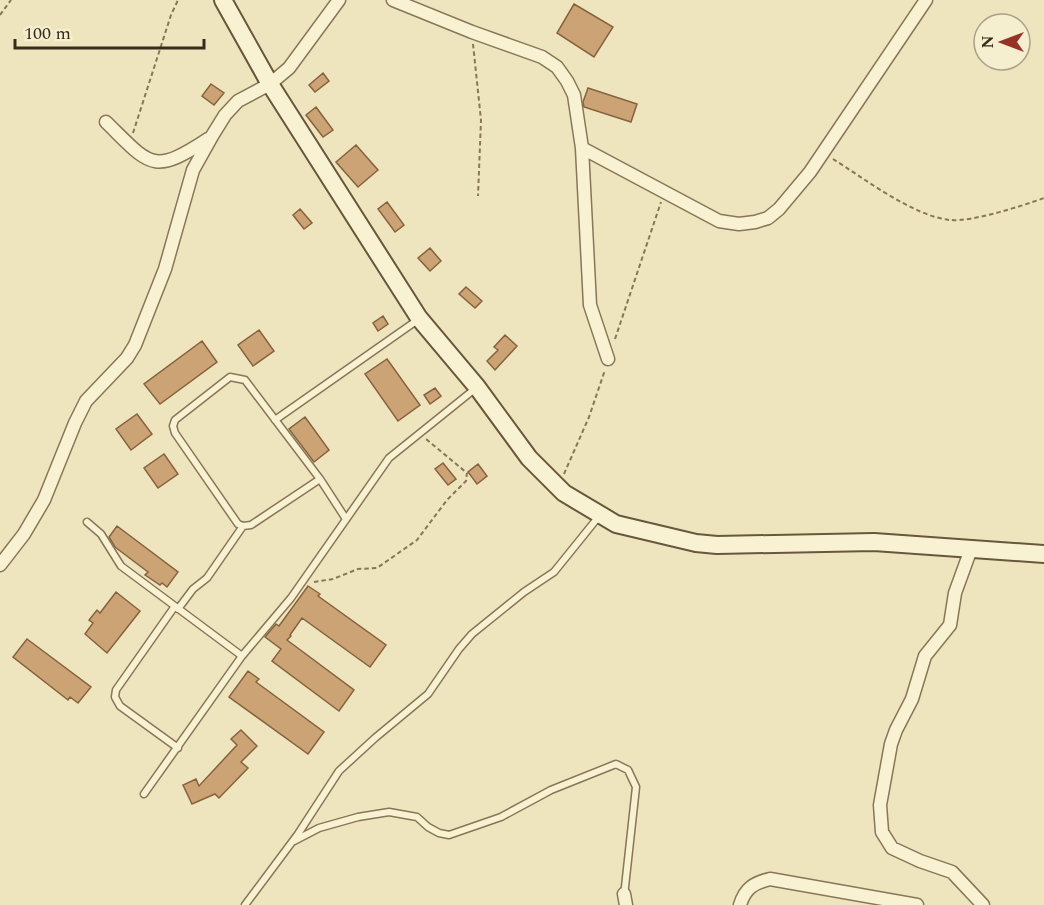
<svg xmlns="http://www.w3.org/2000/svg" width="1044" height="905" font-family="Spectral,serif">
	<rect width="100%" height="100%" fill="#eee5bf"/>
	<path fill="#cca375" stroke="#86623d" stroke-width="1.5" d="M 574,4 L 613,27 L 594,57 L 557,33 Z
		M 323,73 L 329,81 L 315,92 L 309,85 Z
		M 211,84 L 224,93 L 214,105 L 202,96 Z
		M 588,88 L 637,104 L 631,122 L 584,107 L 583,102 Z
		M 316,107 L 333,130 L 323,137 L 306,115 Z
		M 356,145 L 378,170 L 358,187 L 336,162 Z
		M 387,202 L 404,225 L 395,232 L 378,209 Z
		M 300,209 L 312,223 L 304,229 L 293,215 Z
		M 430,248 L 441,261 L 430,271 L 418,258 Z
		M 466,287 L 482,301 L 475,308 L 459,294 Z
		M 383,316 L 388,324 L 378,331 L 373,323 Z
		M 259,330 L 274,351 L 253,366 L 238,345 Z
		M 505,335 L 517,346 L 495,370 L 487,361 L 498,350 L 494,347 Z
		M 202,341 L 217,362 L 160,404 L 144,384 Z
		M 387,359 L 420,405 L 398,421 L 365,374 Z
		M 435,388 L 441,396 L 430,404 L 424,395 Z
		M 137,414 L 152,434 L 131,450 L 116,429 Z
		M 305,417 L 329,450 L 314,462 L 289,429 Z
		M 164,454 L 178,474 L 158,488 L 144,468 Z
		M 443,463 L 456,479 L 448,485 L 435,469 Z
		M 478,464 L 487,476 L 477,484 L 468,472 Z
		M 117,526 L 178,572 L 167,587 L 162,583 L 160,585 L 145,575 L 148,572 L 115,547 L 109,537 Z
		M 308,586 L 320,594 L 318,596 L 386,645 L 370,667 L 302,618 L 290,635 L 291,636 L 287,640 L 354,690 L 339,711 L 272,661 L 281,649 L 265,637 L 276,624 L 279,626 Z
		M 116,592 L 140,611 L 107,653 L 85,634 L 93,623 L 89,620 L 97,610 L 100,613 Z
		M 27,639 L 91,687 L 78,703 L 70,697 L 68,700 L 13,657 Z
		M 248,671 L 259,679 L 256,682 L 324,732 L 308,754 L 229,697 Z
		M 241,730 L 257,746 L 241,762 L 248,768 L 219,798 L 215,794 L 192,804 L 183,785 L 196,779 L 199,786 L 237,745 L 231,739 Z"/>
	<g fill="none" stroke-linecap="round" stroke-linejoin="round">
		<g stroke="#877658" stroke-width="9">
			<path id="lane" d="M 275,420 L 419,319
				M 320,479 L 251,525 L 243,526 L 238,524 L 175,433 L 173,426 L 175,420 L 230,377 L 245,380 L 320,479 L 346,519
				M 87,522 L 101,534 L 121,566 L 242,656
				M 175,606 L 116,690 L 115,697 L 120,706 L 178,748
				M 178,609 L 193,589 L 207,578 L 243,526
				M 144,794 L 242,656 L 291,598 L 389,458 L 476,388
				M 294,841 L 319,828 L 358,817 L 389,812 L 417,817 L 428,827 L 439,833 L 449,835 L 501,817 L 551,790 L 616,764 L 628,770 L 636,787 L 624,896
				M 245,905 L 298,834 L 339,771 L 375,738 L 428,694 L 459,649 L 472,634 L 524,592 L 554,572 L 600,515"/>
		</g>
		<g stroke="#877658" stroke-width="15">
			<path id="street" d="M 393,0 L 472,32 L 542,57 L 557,67 L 567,81 L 574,95 L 582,148 L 590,305 L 608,359
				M 106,122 C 150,165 152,176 208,139
				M 582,148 L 719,221 L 739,224 L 755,222 L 768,218 L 779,209 L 810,172 L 926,0
				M 971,549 L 955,593 L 950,625 L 925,656 L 912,699 L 896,730 L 891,744 L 880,805 L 882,832 L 892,848 L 920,861 L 952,872 L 983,905
				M 0,565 L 24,534 L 44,500 L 75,423 L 86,401 L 127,358 L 135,345 L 165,269 L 193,170 L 212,136 L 225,115 L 238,101 L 270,84 L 289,68 L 339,0
				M 624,894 L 626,905
				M 740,905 C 745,888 754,883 770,879 L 917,905"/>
		</g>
		<g stroke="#68573b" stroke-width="20">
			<path id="secondary" d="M 223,0 L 270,84 L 419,318 L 477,387 L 529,458 L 564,493 L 616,524 L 696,543 L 717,545 L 874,542 L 1044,554"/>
		</g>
		<path stroke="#877658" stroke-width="2" stroke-dasharray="4.5 3" stroke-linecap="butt" d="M 0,15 L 11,0
			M 473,44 L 481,120 L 478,196
			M 133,133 L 171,15 L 178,0
			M 833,159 C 865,179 913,216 950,220 C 972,222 1022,206 1044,198
			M 615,339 L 661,202
			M 564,474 L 589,417 L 605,370
			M 314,582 L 333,579 L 358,569 L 377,568 L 417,540 L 447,500 L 466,481 L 467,473 L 426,439"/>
		<use href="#lane" stroke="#f9f2d2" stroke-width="6"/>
		<use href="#street" stroke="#f9f2d2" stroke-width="12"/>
		<use href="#secondary" stroke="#f9f2d2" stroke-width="16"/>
	</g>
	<g transform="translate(1002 42) rotate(270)"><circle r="28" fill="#f5efcf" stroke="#a9a187" stroke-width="1.5"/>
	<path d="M0-4.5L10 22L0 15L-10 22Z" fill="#963327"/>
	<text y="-9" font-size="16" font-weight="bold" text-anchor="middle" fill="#362c1c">N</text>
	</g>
	<path d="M15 39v9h189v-9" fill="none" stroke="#362c1c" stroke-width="3"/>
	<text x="24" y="39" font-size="18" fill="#362c1c" stroke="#f5efcf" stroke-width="4.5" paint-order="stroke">100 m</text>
</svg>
